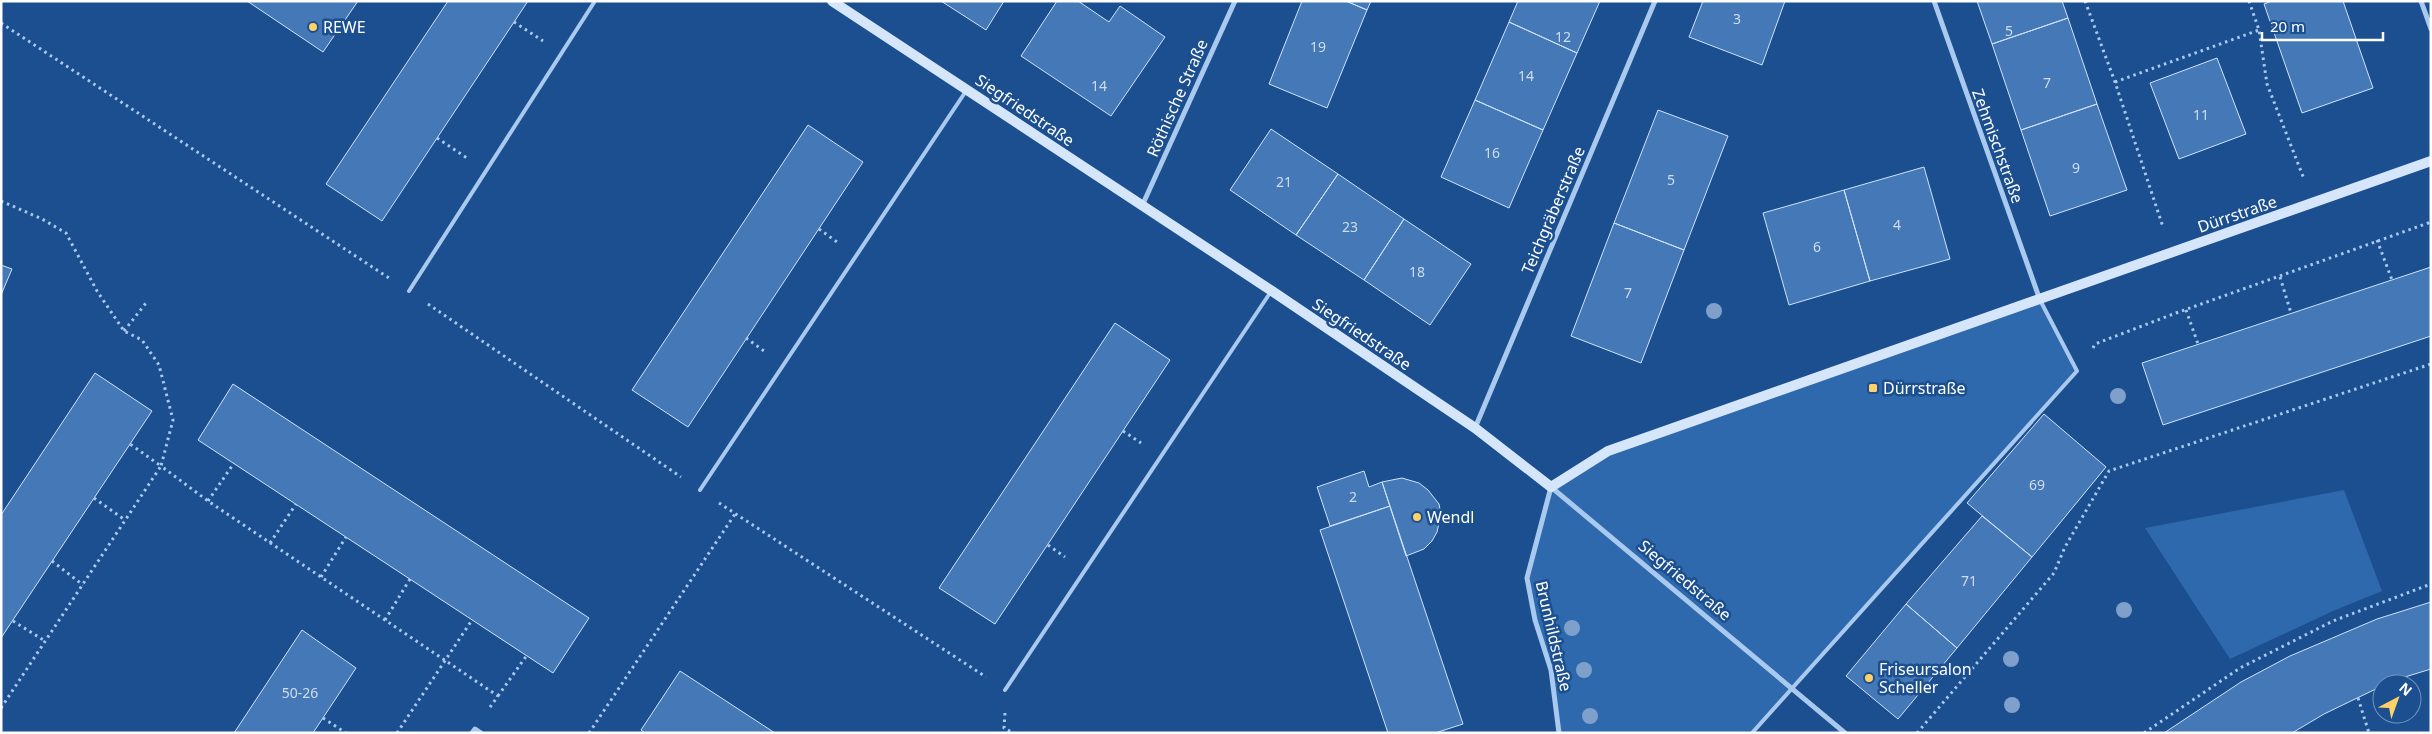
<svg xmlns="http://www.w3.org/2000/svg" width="2432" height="734" font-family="'Noto Sans',sans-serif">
	<rect width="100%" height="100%" fill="#1b4f8f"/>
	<path fill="#2e69ad" d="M 2040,300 L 2077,371 L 1752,733 L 1559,733 L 1551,670 L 1535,620 L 1527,578 L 1551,487 L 1608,451 Z
		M 2344,490 L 2382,591 L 2333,611 L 2230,659 L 2145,528 Z"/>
	<path fill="#4478b7" stroke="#cfe3fa" d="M 247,1 L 358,1 L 323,52 Z
		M 448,1 L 528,1 L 382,221 L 326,184 Z
		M 941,1 L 1004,1 L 986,30 Z
		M 1057,1 L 1078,1 L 1109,22 L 1120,6 L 1165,37 L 1111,116 L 1021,56 Z
		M 1302,1 L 1346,1 L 1367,10 L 1327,108 L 1269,84 Z
		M 1346,1 L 1371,1 L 1367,10 Z
		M 1518,1 L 1600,1 L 1577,53 L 1509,22 Z
		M 1703,1 L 1785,1 L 1762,65 L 1689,37 Z
		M 1977,1 L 2062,1 L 2068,18 L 1992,44 Z
		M 2272,1 L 2343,1 L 2373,88 L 2302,113 L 2264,4 Z
		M 2068,18 L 2097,104 L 2021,130 L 1992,44 Z
		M 1509,22 L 1577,53 L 1543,130 L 1475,100 Z
		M 2217,58 L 2246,134 L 2179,159 L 2150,83 Z
		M 1475,100 L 1543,130 L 1509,208 L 1441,177 Z
		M 2097,104 L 2127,190 L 2050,216 L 2021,130 Z
		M 1658,110 L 1728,136 L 1684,250 L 1614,223 Z
		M 808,125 L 863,162 L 688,427 L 632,390 Z
		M 1271,129 L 1338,174 L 1296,235 L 1230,190 Z
		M 1924,167 L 1950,259 L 1870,281 L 1844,190 Z
		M 1338,174 L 1404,219 L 1364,280 L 1296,235 Z
		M 1844,190 L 1870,281 L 1789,305 L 1763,213 Z
		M 1404,219 L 1471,264 L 1430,325 L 1364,280 Z
		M 1614,223 L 1684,250 L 1641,363 L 1571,336 Z
		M 1,265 L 12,269 L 1,295 Z
		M 2431,267 L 2431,336 L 2163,425 L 2142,363 Z
		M 1115,323 L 1170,360 L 995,624 L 939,588 Z
		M 95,373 L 152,411 L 1,638 L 1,515 Z
		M 233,384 L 589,618 L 553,673 L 198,440 Z
		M 2044,414 L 2106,467 L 2032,557 L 1967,503 Z
		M 1364,471 L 1369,487 L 1382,482 L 1390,506 L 1330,526 L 1317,487 Z
		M 1402,478 L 1419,483 L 1428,490 L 1439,504 L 1441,514 L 1437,532 L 1432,541 L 1424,549 L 1406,556 L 1382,482 Z
		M 1390,506 L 1463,724 L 1435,733 L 1388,733 L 1320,530 Z
		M 1982,516 L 2032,557 L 1957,648 L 1906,604 Z
		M 2431,602 L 2431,669 L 2382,684 L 2382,686 L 2324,714 L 2292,733 L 2164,733 L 2241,682 L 2290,656 L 2377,619 Z
		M 1906,604 L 1957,648 L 1898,719 L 1846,676 Z
		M 302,630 L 356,668 L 313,733 L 234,733 Z
		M 680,671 L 775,733 L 645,733 L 641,730 Z"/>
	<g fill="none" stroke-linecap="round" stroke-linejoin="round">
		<path stroke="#a9c9ee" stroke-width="3" stroke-dasharray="2.5 4" stroke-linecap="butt" d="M 2085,1 L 2115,82 L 2163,227
			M 2249,1 L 2259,30 L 2267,84 L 2304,179
			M 514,22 L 543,41
			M 1,23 L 389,278
			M 2115,82 L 2259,30
			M 437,138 L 467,158
			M 1,201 L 42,219 L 66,233 L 97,291 L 124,331 L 142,340 L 159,365 L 173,420 L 161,466 L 208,501 L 498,696 L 488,710
			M 819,229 L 837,242
			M 2377,240 L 2392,280
			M 2280,277 L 2291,313
			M 428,304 L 681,477
			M 2186,310 L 2198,344
			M 124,331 L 146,303
			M 746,338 L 764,351
			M 2093,348 L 2095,344 L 2176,313 L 2431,222
			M 1123,431 L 1141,443
			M 94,498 L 125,520
			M 208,501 L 234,463
			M 719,503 L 986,677
			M 270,543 L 296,504
			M 1048,545 L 1065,557
			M 52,561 L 83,585
			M 321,577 L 346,537
			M 385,620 L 410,579
			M 13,621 L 45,641
			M 498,696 L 527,655
			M 2358,698 L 2369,733
			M 1,708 L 161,466 L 130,444
			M 1005,713 L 1004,728 L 1013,733
			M 323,718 L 346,733
			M 397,733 L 472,620
			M 589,733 L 735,514
			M 1917,733 L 2054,573 L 2065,547 L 2109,471 L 2431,364
			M 2144,733 L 2240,668 L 2333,621 L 2431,584"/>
		<path stroke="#a9c9ee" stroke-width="4" d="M 409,291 L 595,1
			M 700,490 L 966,91
			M 1005,690 L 1270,293
			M 1752,733 L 2077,371 L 2040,300"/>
		<path stroke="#a9c9ee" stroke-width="5" d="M 1934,1 L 2040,300
			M 2421,1 L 2431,29
			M 1142,206 L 1235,1
			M 1475,428 L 1655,1
			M 472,733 L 475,729 L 481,733
			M 1559,733 L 1551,670 L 1535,620 L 1527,578 L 1551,487 L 1845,733"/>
		<path stroke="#d6e6fa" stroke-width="10" d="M 832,1 L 1272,291 L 1475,428 L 1551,487 L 1608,451 L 2431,161"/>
	</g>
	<g fill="#7ea0ca">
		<circle cx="1714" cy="311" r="8"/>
		<circle cx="2118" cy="396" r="8"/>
		<circle cx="2124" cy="610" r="8"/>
		<circle cx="1572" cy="628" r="8"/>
		<circle cx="2011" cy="659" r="8"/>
		<circle cx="1584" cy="670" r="8"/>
		<circle cx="2012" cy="705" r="8"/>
		<circle cx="1590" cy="716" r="8"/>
	</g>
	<g fill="#ffd166" stroke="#1b4f8f" stroke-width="2">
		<circle cx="313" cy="27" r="5"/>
		<rect x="1868" y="383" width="10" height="10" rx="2.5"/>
		<circle cx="1417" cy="517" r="5"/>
		<circle cx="1869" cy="678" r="5"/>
	</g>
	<g text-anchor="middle" stroke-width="5" stroke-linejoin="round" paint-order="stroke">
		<g font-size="14" fill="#d0dded">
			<text x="1737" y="24">3</text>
			<text x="2009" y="36">5</text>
			<text x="1563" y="42">12</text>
			<text x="1318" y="52">19</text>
			<text x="1526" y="81">14</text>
			<text x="2047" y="88">7</text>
			<text x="1099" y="91">14</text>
			<text x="2201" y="120">11</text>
			<text x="1492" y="158">16</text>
			<text x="2076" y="173">9</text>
			<text x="1671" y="185">5</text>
			<text x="1284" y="187">21</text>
			<text x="1897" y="230">4</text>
			<text x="1350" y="232">23</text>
			<text x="1817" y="252">6</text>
			<text x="1417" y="277">18</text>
			<text x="1628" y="298">7</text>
			<text x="2037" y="490">69</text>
			<text x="1353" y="502">2</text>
			<text x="1969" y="586">71</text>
			<text x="300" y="698">50-26</text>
		</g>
		<g font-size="16" fill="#fff" stroke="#1b4f8f" text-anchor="start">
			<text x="323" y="33">REWE</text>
			<text x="1883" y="394">Dürrstraße</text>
			<text x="1427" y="523">Wendl</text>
			<text x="1879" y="675">Friseursalon<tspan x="1879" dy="18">Scheller</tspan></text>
		</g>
		<g font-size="16" fill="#fff" stroke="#1b4f8f">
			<text transform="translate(1177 98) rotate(-66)" y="6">Röthische Straße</text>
			<text transform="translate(1025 110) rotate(34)" y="6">Siegfriedstraße</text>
			<text transform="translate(1998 146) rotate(70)" y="6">Zehmischstraße</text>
			<text transform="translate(1553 210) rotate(-67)" y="6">Teichgräberstraße</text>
			<text transform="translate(2237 214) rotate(-19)" y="6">Dürrstraße</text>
			<text transform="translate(1362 334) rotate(34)" y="6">Siegfriedstraße</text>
			<text transform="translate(1685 580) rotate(40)" y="6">Siegfriedstraße</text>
			<text transform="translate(1554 636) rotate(77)" y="6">Brunhildstraße</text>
		</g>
	</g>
	<rect width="2432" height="734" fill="none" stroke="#ffffff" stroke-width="5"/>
	<g transform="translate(2397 699) rotate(41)"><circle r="24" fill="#1b4f8f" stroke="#7695bc"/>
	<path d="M0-4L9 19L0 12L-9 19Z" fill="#ffd166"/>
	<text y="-8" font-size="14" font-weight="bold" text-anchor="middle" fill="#ffffff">N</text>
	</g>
	<path d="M2262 32v8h121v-8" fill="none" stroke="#ffffff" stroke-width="2.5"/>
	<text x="2270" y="32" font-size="15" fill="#ffffff" stroke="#1b4f8f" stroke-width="4" paint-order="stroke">20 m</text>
</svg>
